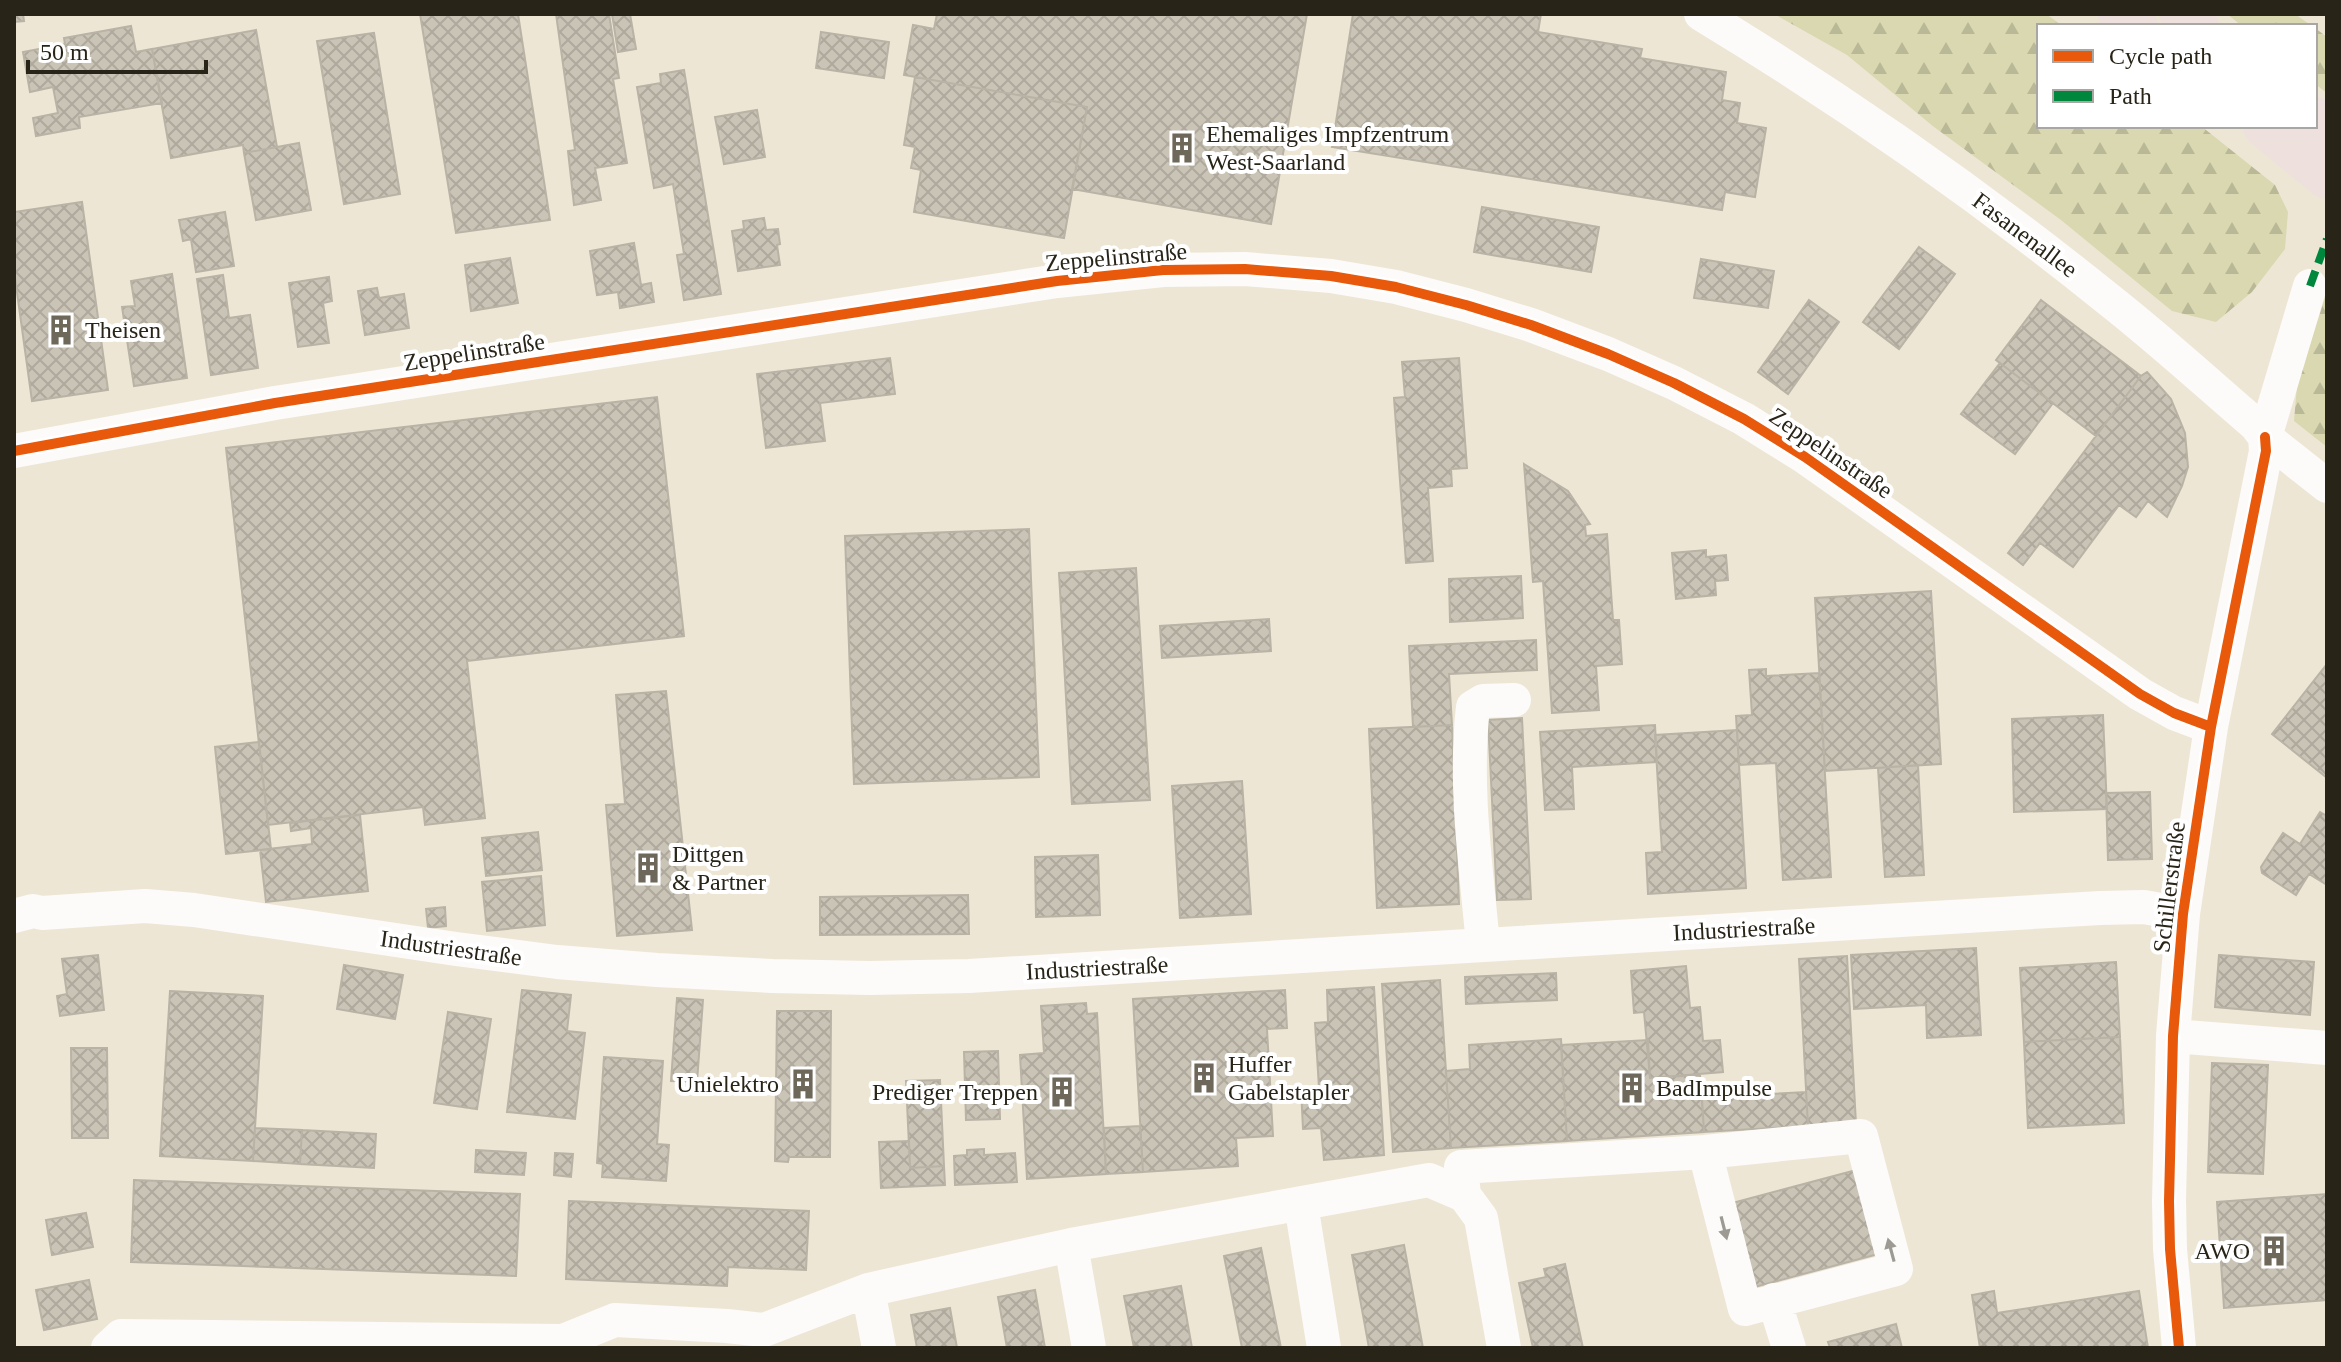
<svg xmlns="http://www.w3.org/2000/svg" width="2341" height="1362" font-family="Georgia,serif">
	<defs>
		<pattern id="forest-firs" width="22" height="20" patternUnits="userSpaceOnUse" patternTransform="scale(2)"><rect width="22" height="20" fill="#d9d8b0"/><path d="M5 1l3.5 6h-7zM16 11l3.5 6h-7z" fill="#bab997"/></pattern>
		<pattern id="building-cross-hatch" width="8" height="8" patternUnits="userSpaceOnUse" patternTransform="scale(2)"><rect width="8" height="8" fill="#cac4b7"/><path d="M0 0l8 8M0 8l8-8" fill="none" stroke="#aea89d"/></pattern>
	</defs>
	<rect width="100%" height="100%" fill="#ede6d5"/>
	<path fill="url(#forest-firs)" d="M 1774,14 L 2046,14 L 2063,26 L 2039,26 L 2039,126 L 2201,126 L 2275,185 L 2288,212 L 2285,249 L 2252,292 L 2216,322 L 2172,311 L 2061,220 L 1934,127 L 1847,55 Z
		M 2227,14 L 2295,14 L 2312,26 L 2242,26 Z
		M 2315,28 L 2327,37 L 2327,93 L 2315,84 Z
		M 2327,291 L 2327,447 L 2294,421 L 2297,386 Z"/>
	<path fill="url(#building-cross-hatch)" stroke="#b9b3a6" stroke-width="2" d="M 14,14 L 23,14 L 24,21 L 14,22 Z
		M 420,14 L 518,14 L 550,220 L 456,233 Z
		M 556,14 L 609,14 L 619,78 L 613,79 L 627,163 L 595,168 L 601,200 L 574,205 L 568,151 L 575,150 Z
		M 612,14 L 630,14 L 636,49 L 618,52 Z
		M 937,14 L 1307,14 L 1271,224 L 1072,189 L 1087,107 L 904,75 L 913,25 L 934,29 Z
		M 1353,14 L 1541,14 L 1538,32 L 1642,49 L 1640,58 L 1726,72 L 1722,100 L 1740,103 L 1737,123 L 1766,128 L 1755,197 L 1725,192 L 1722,210 L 1332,147 Z
		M 131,26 L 136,52 L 152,49 L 162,103 L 79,117 L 80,128 L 36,136 L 33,118 L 58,113 L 53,87 L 30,92 L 23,52 L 65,44 L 64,38 Z
		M 256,30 L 277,147 L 244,153 L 243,145 L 171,158 L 152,49 Z
		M 821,32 L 889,42 L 884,78 L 816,68 Z
		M 374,33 L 400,194 L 344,204 L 317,41 Z
		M 684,70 L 721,294 L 684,300 L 677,255 L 684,254 L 673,184 L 654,188 L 637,87 L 661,83 L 660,74 Z
		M 915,77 L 1087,107 L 1064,238 L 914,212 L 921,170 L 911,168 L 915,147 L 904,145 Z
		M 757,110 L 765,157 L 724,164 L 715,117 Z
		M 299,143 L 311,210 L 256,220 L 244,153 Z
		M 82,202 L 108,390 L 32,401 L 14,271 L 14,212 Z
		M 1482,207 L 1599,227 L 1591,272 L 1474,252 Z
		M 225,212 L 234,266 L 196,272 L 191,239 L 183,241 L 179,220 Z
		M 764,218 L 766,230 L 778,229 L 780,244 L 777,245 L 780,265 L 738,271 L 732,231 L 744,229 L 743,221 Z
		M 634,243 L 641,285 L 651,283 L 654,302 L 620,308 L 618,292 L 597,295 L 590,251 Z
		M 1919,247 L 1955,274 L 1899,349 L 1863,322 Z
		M 510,258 L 518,303 L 471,311 L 465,265 Z
		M 1701,259 L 1774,271 L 1768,308 L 1694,298 Z
		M 172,274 L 187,378 L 134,386 L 122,307 L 135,306 L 131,281 Z
		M 223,275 L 229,318 L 250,315 L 258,368 L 211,375 L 197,279 Z
		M 329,277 L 332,301 L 323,303 L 329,343 L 298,347 L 289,283 Z
		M 377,288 L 379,298 L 404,294 L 409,328 L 365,335 L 358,291 Z
		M 1809,300 L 1839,322 L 1788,394 L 1758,372 Z
		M 2041,300 L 2141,376 L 2096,436 L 1996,360 Z
		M 890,358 L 895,394 L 820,403 L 825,441 L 766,448 L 757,374 Z
		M 1459,358 L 1467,468 L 1451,469 L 1452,486 L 1428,488 L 1433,561 L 1406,563 L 1394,398 L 1405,397 L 1402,362 Z
		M 2000,363 L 2053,403 L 2015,454 L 1961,414 Z
		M 2147,372 L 2171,399 L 2185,433 L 2188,467 L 2182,486 L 2167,517 L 2148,501 L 2136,517 L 2119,505 L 2073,567 L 2040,543 L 2023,565 L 2008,553 L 2141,376 Z
		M 657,397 L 684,636 L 467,661 L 485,818 L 425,825 L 423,807 L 268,825 L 226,448 Z
		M 1524,464 L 1568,491 L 1590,524 L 1585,525 L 1586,536 L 1607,534 L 1613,620 L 1619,620 L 1622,664 L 1596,666 L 1599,710 L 1552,713 L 1543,581 L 1533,582 Z
		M 1029,529 L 1039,777 L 854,784 L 845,536 Z
		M 1706,550 L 1706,557 L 1726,555 L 1728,580 L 1715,581 L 1716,595 L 1676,599 L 1672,553 Z
		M 1136,568 L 1150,800 L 1072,804 L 1059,573 Z
		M 1521,576 L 1523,618 L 1450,622 L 1449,579 Z
		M 1931,591 L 1941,764 L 1825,771 L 1815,598 Z
		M 1269,619 L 1271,651 L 1162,658 L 1160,626 Z
		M 1536,640 L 1537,670 L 1449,674 L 1452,725 L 1413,727 L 1409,646 Z
		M 2327,664 L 2327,778 L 2272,734 Z
		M 1766,669 L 1766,676 L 1819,673 L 1831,877 L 1783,880 L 1776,763 L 1739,765 L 1736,716 L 1752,715 L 1749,670 Z
		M 666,691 L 692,930 L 617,936 L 606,805 L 625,804 L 616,695 Z
		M 2103,715 L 2107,809 L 2014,812 L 2012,719 Z
		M 1522,718 L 1531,899 L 1497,900 L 1488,720 Z
		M 1452,725 L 1459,904 L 1377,908 L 1369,729 Z
		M 1655,725 L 1657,762 L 1572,767 L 1574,809 L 1545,810 L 1540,732 Z
		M 1737,730 L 1746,888 L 1648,894 L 1646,853 L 1662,852 L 1655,735 Z
		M 259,742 L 271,849 L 226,854 L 215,747 Z
		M 1918,765 L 1924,875 L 1885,877 L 1878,768 Z
		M 1242,781 L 1251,914 L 1180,918 L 1172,786 Z
		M 2150,792 L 2152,859 L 2108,860 L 2106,793 Z
		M 2320,812 L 2327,816 L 2327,885 L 2309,874 L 2296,895 L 2262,873 L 2261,867 L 2283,833 L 2300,844 Z
		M 360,815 L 368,891 L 266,902 L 260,850 L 312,844 L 311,828 L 291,831 L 290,823 Z
		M 538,832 L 542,870 L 486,876 L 482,838 Z
		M 1098,855 L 1100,915 L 1036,917 L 1035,857 Z
		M 541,876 L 545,925 L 487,931 L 482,882 Z
		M 968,895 L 969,934 L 820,935 L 820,897 Z
		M 445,907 L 446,926 L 428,928 L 426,909 Z
		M 1976,948 L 1981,1035 L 1927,1038 L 1926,1005 L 1854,1009 L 1851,955 Z
		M 98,955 L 104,1010 L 60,1016 L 57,996 L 67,994 L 62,959 Z
		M 2219,955 L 2314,962 L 2310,1015 L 2215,1007 Z
		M 1847,956 L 1856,1124 L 1808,1126 L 1799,959 Z
		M 2116,962 L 2120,1037 L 2024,1042 L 2020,968 Z
		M 344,965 L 403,975 L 395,1019 L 337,1009 Z
		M 1686,966 L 1690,1008 L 1700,1007 L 1703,1041 L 1720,1040 L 1723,1072 L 1650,1078 L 1644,1012 L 1634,1013 L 1631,971 Z
		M 1556,973 L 1557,1000 L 1466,1004 L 1465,977 Z
		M 1440,980 L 1451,1148 L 1393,1152 L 1382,984 Z
		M 1374,987 L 1384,1155 L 1324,1160 L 1321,1128 L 1303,1129 L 1301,1089 L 1319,1088 L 1315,1023 L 1328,1022 L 1327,990 Z
		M 522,990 L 571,995 L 567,1031 L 585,1033 L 575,1119 L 507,1112 Z
		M 1285,990 L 1287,1028 L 1267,1029 L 1273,1136 L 1236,1138 L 1238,1166 L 1143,1172 L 1133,999 Z
		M 170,991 L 263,996 L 253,1161 L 160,1156 Z
		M 677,998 L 703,1000 L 697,1082 L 671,1081 Z
		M 1086,1003 L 1087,1014 L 1097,1013 L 1106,1174 L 1027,1179 L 1020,1055 L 1044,1053 L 1041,1006 Z
		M 777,1011 L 831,1011 L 830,1157 L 789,1157 L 788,1162 L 775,1161 Z
		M 448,1012 L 491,1019 L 477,1109 L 434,1103 Z
		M 2120,1037 L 2124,1123 L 2028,1128 L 2024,1042 Z
		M 1561,1039 L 1567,1141 L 1451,1148 L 1446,1071 L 1470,1069 L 1469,1045 Z
		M 1648,1040 L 1650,1078 L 1700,1075 L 1704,1132 L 1567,1141 L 1561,1045 Z
		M 71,1048 L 107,1048 L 108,1138 L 72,1138 Z
		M 998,1051 L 1000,1119 L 966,1120 L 964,1052 Z
		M 604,1057 L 663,1061 L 657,1144 L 669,1145 L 666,1181 L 602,1177 L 603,1164 L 597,1163 Z
		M 2212,1063 L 2268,1065 L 2263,1174 L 2208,1172 Z
		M 940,1080 L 944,1166 L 910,1168 L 906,1081 Z
		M 1806,1092 L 1808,1126 L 1704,1132 L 1702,1098 Z
		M 1140,1126 L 1143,1172 L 1106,1174 L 1104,1128 Z
		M 255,1128 L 302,1130 L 300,1164 L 253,1161 Z
		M 302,1130 L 376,1134 L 374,1168 L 300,1164 Z
		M 909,1141 L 910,1168 L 944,1166 L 945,1185 L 881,1188 L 879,1142 Z
		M 984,1149 L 984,1155 L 1015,1153 L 1017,1182 L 955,1185 L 954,1156 L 967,1155 L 967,1150 Z
		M 476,1150 L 526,1153 L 524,1175 L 475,1172 Z
		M 555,1153 L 573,1154 L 571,1177 L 554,1175 Z
		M 1860,1169 L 1882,1253 L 1747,1289 L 1725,1205 Z
		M 134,1180 L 520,1194 L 516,1276 L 131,1262 Z
		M 2327,1194 L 2327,1300 L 2224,1308 L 2217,1202 Z
		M 569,1201 L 809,1211 L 806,1270 L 728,1267 L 727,1286 L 566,1279 Z
		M 86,1213 L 93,1247 L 52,1255 L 46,1220 Z
		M 1404,1245 L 1423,1348 L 1369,1348 L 1352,1255 Z
		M 1261,1248 L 1281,1348 L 1242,1348 L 1224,1256 Z
		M 1565,1264 L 1583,1348 L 1533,1348 L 1519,1283 L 1546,1277 L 1544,1269 Z
		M 89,1280 L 97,1319 L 44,1330 L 36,1290 Z
		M 1181,1286 L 1192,1348 L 1134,1348 L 1124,1296 Z
		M 1035,1290 L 1045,1348 L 1007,1348 L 998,1297 Z
		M 1994,1291 L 1997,1313 L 2139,1291 L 2148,1348 L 1980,1348 L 1972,1295 Z
		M 950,1308 L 957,1348 L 917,1348 L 911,1315 Z
		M 1896,1324 L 1902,1348 L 1830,1348 L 1828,1342 Z"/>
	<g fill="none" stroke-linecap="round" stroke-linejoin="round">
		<path stroke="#fcfbf9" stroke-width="34" d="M 1701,14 C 1843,100 1979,195 2108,299 C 2159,339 2207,383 2256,425 L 2265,437 L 2327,486
			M 14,451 L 275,403 L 1057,281 L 1163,270 L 1245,269 L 1331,276 L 1396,287 L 1466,305 L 1531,325 L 1608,354 L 1674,383 L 1744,419 L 1805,457 L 2140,694 L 2174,713 L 2211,727
			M 14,916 L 33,911 L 42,913 L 145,906 L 194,910 L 456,949 L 557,962 L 657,970 L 772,976 L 870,978 L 969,976 L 2100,908 L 2144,907 L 2183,914
			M 1483,945 C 1476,866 1464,786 1473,707 L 1483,701 L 1514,700
			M 2173,1036 L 2327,1048
			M 1464,1195 L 1461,1167 L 1705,1152 L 1861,1136 L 1896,1269 L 1745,1309 L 1705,1152
			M 1301,1204 L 1324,1348
			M 1071,1245 L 1089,1348
			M 868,1290 L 879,1348
			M 1774,1300 L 1789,1348
			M 108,1348 L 121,1336 L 563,1341 L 615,1320 L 727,1326 L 764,1330 L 868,1290 L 1071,1245 L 1429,1180 L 1464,1195 L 1481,1218 L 1504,1348
			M 2179,1348 L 2170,1249 L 2169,1201 L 2173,1036 L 2183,914 L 2211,727 L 2266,451 L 2265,437 L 2310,286"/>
		<path stroke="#eee0dc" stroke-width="44" d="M 2120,14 L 2136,26
			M 2181,14 L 2197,26
			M 2315,119 L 2327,129
			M 2265,126 L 2327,177"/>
		<path stroke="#00873e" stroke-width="8" stroke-dasharray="16 8" stroke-linecap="butt" d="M 2310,286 L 2327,239"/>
		<g stroke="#fff" stroke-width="15">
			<path id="cycleway" d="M 14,451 L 275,403 L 1057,281 L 1163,270 L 1245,269 L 1331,276 L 1396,287 L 1466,305 L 1531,325 L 1608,354 L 1674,383 L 1744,419 L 1805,457 L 2140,694 L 2174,713 L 2211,727
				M 2179,1348 L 2170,1249 L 2169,1201 L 2173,1036 L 2183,914 L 2211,727 L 2266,451 L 2265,437"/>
		</g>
		<use href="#cycleway" stroke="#e8590c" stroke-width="10"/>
	</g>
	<defs><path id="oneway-solid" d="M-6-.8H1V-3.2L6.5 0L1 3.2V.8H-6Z" transform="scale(2)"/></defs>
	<g fill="#9d9a94">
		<use href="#oneway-solid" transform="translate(1724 1228) rotate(76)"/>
		<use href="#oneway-solid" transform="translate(1891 1250) rotate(-105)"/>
	</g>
	<defs>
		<g id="building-bare" transform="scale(2.4)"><path d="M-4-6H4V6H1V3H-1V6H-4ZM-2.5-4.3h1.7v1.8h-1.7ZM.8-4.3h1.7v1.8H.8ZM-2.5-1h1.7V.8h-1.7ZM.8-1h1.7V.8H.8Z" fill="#6e685a" stroke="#fff" stroke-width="2.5" paint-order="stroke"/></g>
	</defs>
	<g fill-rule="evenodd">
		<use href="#building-bare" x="1182" y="148"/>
		<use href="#building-bare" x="61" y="330"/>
		<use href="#building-bare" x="648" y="868"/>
		<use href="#building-bare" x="1204" y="1078"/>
		<use href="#building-bare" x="803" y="1084"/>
		<use href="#building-bare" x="1632" y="1088"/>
		<use href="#building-bare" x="1062" y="1092"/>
		<use href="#building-bare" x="2274" y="1251"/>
	</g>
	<g text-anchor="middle" stroke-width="8" stroke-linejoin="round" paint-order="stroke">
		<g font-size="24" fill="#292418" stroke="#fff" text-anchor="start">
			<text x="1206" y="142">Ehemaliges Impfzentrum<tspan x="1206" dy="28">West-Saarland</tspan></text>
			<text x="85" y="338">Theisen</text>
			<text x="672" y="862">Dittgen<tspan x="672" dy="28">&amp; Partner</tspan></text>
			<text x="1228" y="1072">Huffer<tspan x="1228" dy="28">Gabelstapler</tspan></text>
			<text x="779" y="1092" text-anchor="end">Unielektro</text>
			<text x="1656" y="1096">BadImpulse</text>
			<text x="1038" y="1100" text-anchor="end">Prediger Treppen</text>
			<text x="2250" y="1259" text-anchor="end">AWO</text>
		</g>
		<g font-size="24" fill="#292418" stroke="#fff">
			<text transform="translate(2025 235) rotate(37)" y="8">Fasanenallee</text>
			<text transform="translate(1116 257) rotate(-5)" y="8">Zeppelinstraße</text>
			<text transform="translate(474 352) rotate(-9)" y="8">Zeppelinstraße</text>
			<text transform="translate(1831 453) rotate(34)" y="8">Zeppelinstraße</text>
			<text transform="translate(2169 887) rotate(-83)" y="8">Schillerstraße</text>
			<text transform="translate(1744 929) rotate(-3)" y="8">Industriestraße</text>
			<text transform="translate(451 948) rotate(8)" y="8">Industriestraße</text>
			<text transform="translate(1097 968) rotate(-3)" y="8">Industriestraße</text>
		</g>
	</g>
	<rect width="2341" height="1362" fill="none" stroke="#292418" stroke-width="32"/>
	<rect x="2037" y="24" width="280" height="104" fill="#ffffff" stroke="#a9a7a3" stroke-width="2"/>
	<rect x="2053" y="50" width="40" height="12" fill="#e8590c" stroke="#a9a7a3" stroke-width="2"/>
	<text x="2109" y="64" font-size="24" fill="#292418">Cycle path</text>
	<rect x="2053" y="90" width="40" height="12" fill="#00873e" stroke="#a9a7a3" stroke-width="2"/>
	<text x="2109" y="104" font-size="24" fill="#292418">Path</text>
	<path d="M28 60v12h178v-12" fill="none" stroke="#292418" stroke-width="4"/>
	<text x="40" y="60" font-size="24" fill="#292418" stroke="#ffffff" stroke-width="6" paint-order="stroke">50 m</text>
</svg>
